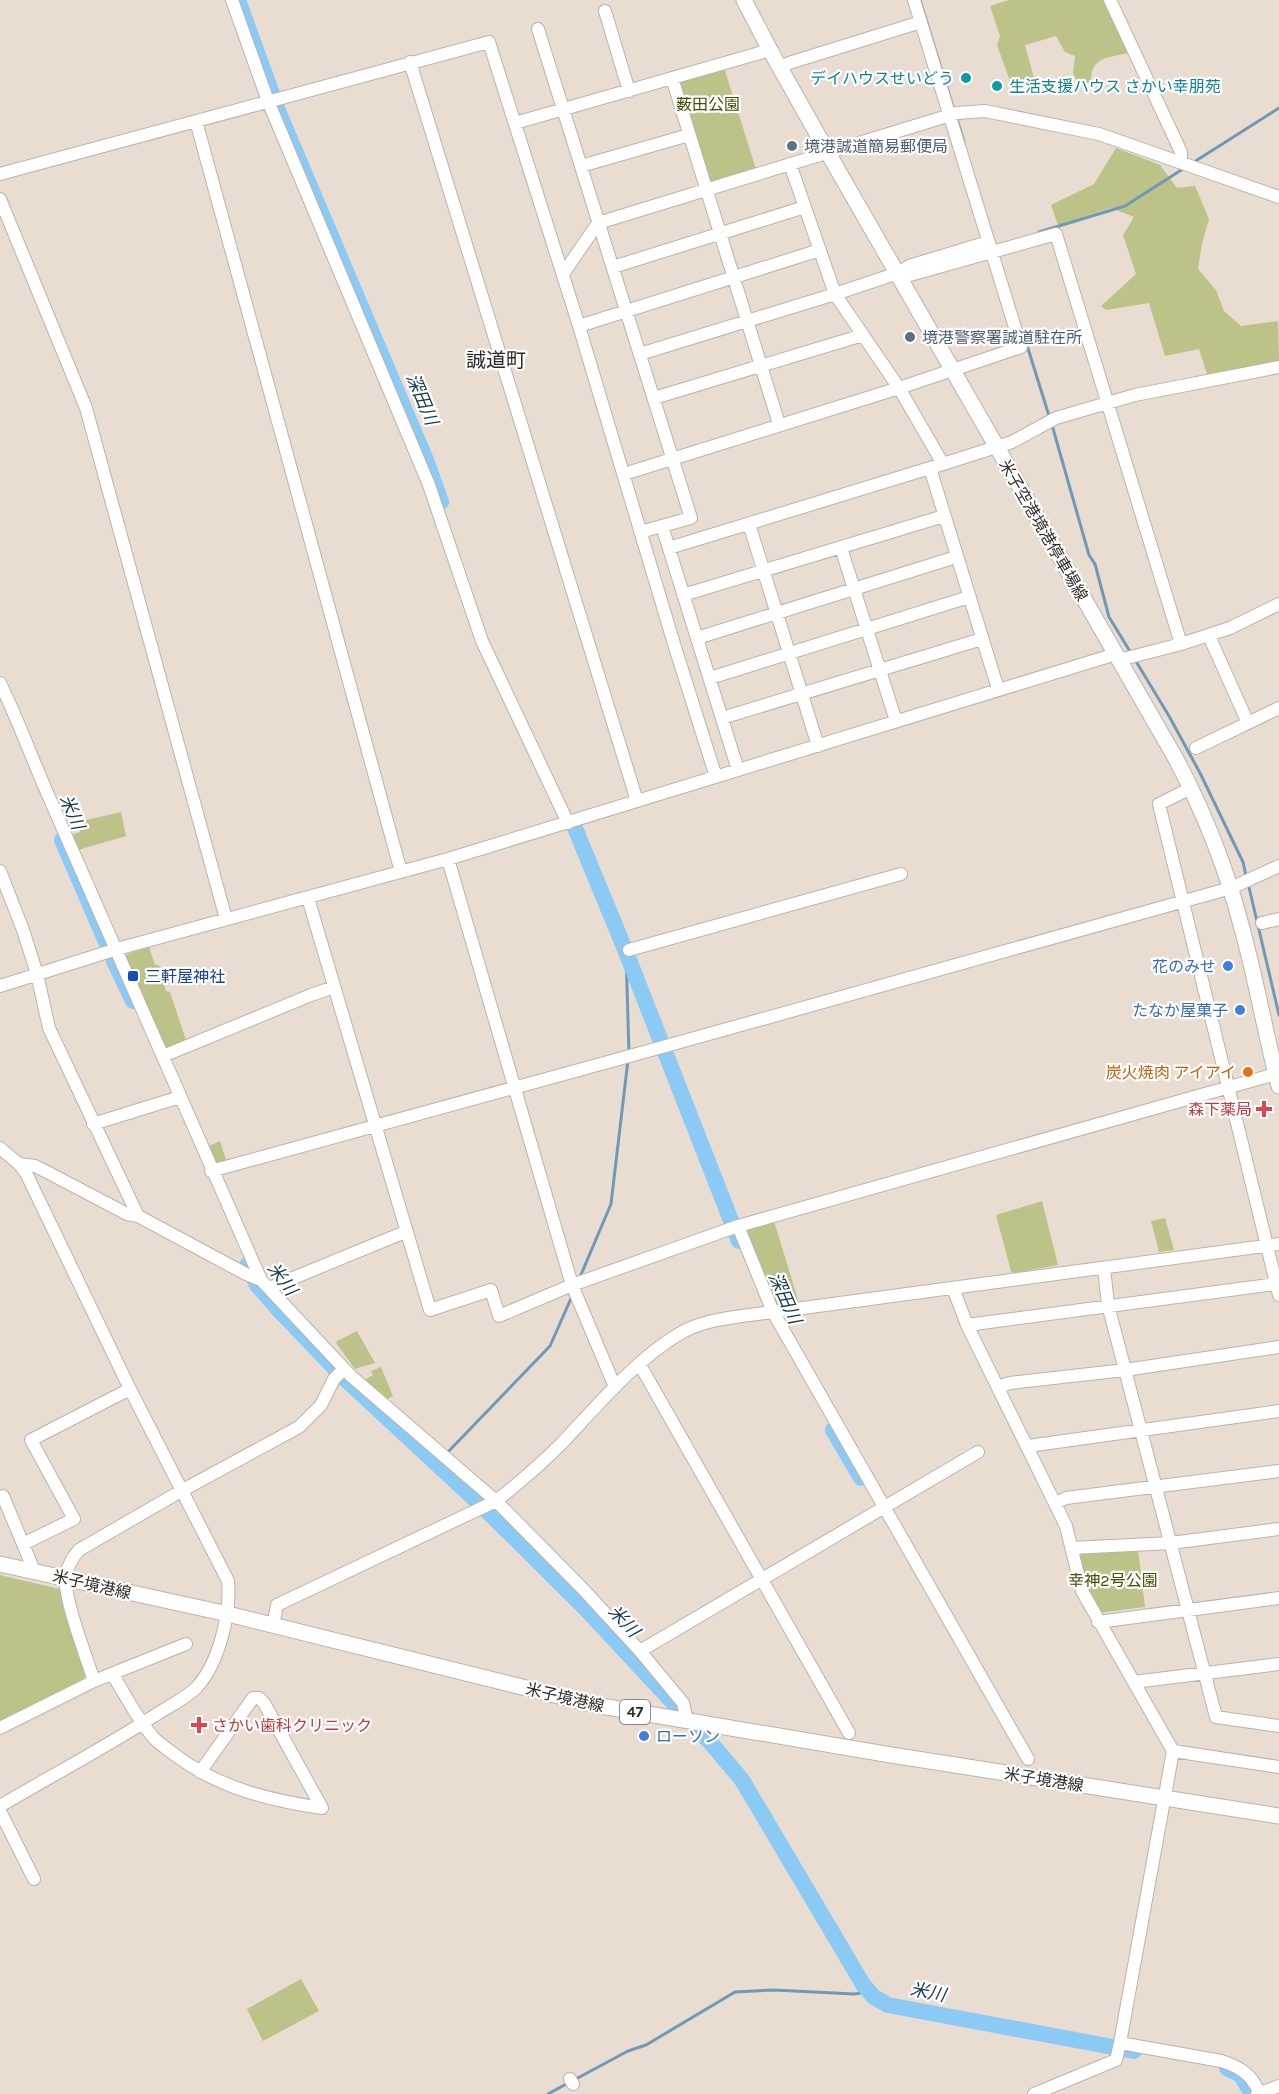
<svg xmlns="http://www.w3.org/2000/svg" width="1279" height="2094" font-family="Karla,'Noto Sans JP',sans-serif">
	<rect width="100%" height="100%" fill="#e9ddd2"/>
	<path fill="#bcc288" d="M 1009,0 L 1104,0 L 1128,53 C 1108,58 1090,57 1091,82 L 1079,85 L 1073,73 L 1075,56 L 1065,52 L 1056,36 L 1025,45 L 1034,78 L 1031,88 L 1009,78 L 997,45 L 1000,36 L 990,6 Z
		M 724,68 L 757,172 L 708,187 L 673,82 Z
		M 1116,148 L 1160,165 L 1177,188 L 1195,186 L 1209,219 L 1202,244 L 1198,269 L 1216,290 L 1224,311 L 1241,326 L 1278,321 L 1279,362 L 1208,377 L 1199,349 L 1165,356 L 1149,303 L 1106,310 L 1101,306 L 1136,274 L 1123,235 L 1134,217 L 1111,208 L 1058,225 L 1051,205 L 1094,184 Z
		M 121,812 L 126,836 L 78,850 L 71,835 L 80,832 L 78,826 L 67,828 L 65,825 Z
		M 149,947 L 155,965 L 159,965 L 166,991 L 170,992 L 187,1043 L 167,1051 L 132,980 L 125,956 L 128,954 Z
		M 220,1141 L 227,1163 L 214,1166 L 207,1147 Z
		M 1042,1201 L 1058,1265 L 1013,1273 L 1011,1271 L 996,1215 Z
		M 1165,1218 L 1174,1250 L 1159,1252 L 1151,1221 Z
		M 774,1221 L 799,1303 L 773,1307 L 744,1229 Z
		M 357,1331 L 375,1363 L 355,1369 L 336,1343 L 337,1341 Z
		M 381,1367 L 393,1396 L 385,1400 L 364,1380 L 373,1375 L 371,1371 Z
		M 1138,1549 L 1145,1607 L 1098,1613 C 1089,1597 1073,1569 1082,1552 Z
		M 0,1575 L 60,1589 L 87,1673 L 82,1682 L 0,1723 Z
		M 301,1979 L 319,2011 L 263,2041 L 247,2009 Z"/>
	<g fill="none" stroke-linecap="round" stroke-linejoin="round">
		<path stroke="#6e9ab7" stroke-width="3" d="M 920,0 L 954,110
			M 956,116 L 964,142
			M 1194,162 L 1279,108
			M 1039,232 L 1125,206 L 1186,167
			M 1026,342 L 1050,419
			M 1052,425 L 1089,555 L 1095,564 L 1109,617 L 1131,653
			M 1134,658 L 1169,716 L 1200,773 L 1243,862 L 1246,876
			M 1248,883 L 1279,1015
			M 626,953 L 629,1054
			M 580,1277 L 611,1204 L 628,1060
			M 446,1454 L 550,1346 L 573,1294
			M 574,2080 L 628,2051 L 646,2045 L 735,1992 L 774,1990 L 854,1994 L 869,1992
			M 548,2094 L 568,2083"/>
		<path stroke="#8acaf5" stroke-width="16" d="M 238,0 L 279,113 L 426,460 L 441,502
			M 575,828 L 626,952 L 739,1241
			M 62,840 L 107,944
			M 114,961 L 133,1001
			M 248,1264 L 257,1285 L 278,1309 L 344,1378 L 483,1507 L 584,1607 L 710,1742 L 742,1780 L 864,1986 L 874,1997 L 888,2005 L 1134,2051
			M 833,1430 L 861,1478
			M 1227,2068 L 1241,2075 L 1252,2094"/>
		<g stroke="#beb2a7" stroke-width="14">
			<path id="minor" d="M 232,0 L 268,101 L 429,485 L 482,641 L 568,823
				M 1110,0 L 1181,152 L 1181,163
				M 605,11 L 629,91
				M 538,29 L 691,518 L 640,532
				M 410,62 L 637,801
				M 780,68 L 789,63 L 921,22
				M 672,78 L 779,424
				M 196,121 L 401,872
				M 515,123 L 770,50
				M 581,166 L 689,135
				M 0,174 L 489,42 L 579,326 L 674,644 L 716,777
				M 0,199 L 86,408 L 226,919
				M 613,267 L 805,207
				M 898,273 L 910,275 L 1056,234 L 1181,644
				M 563,274 L 598,223 L 957,113 L 985,111 L 1099,134 L 1279,197
				M 579,326 L 820,250
				M 640,354 L 835,294 L 898,273 L 909,266 L 988,242
				M 654,398 L 863,335
				M 943,464 L 1012,442 L 1056,418 L 1135,395 L 1279,367
				M 930,468 L 998,689
				M 624,474 L 899,388 L 1021,347 L 914,0
				M 749,524 L 818,746
				M 662,526 L 738,770
				M 669,548 L 943,464 L 899,388 L 835,294 L 790,164
				M 841,548 L 896,721
				M 683,595 L 944,516
				M 1209,636 L 1248,723
				M 697,638 L 956,557
				M 1119,660 L 1181,644 L 1230,628 L 1279,604
				M 710,678 L 969,597
				M 0,683 C 19,722 34,764 52,804 C 123,962 190,1122 261,1280
				M 722,718 L 982,639
				M 1196,748 L 1279,708
				M 1191,788 L 1159,804 L 1279,1295
				M 448,859 L 572,1285 L 615,1387
				M 0,871 L 23,930 L 37,974 L 49,1028 L 138,1216
				M 308,898 L 430,1310 L 491,1290 L 499,1316 L 572,1285 L 738,1226 L 1279,1073
				M 1262,923 L 1279,919
				M 629,950 L 901,874
				M 0,986 L 117,949 L 448,859 L 1116,654
				M 163,1056 L 311,995 L 334,987
				M 93,1124 L 180,1097
				M 0,1148 L 19,1164 L 26,1173 L 130,1389 L 228,1581 C 231,1613 219,1664 196,1688 C 185,1699 167,1707 154,1716 C 104,1748 51,1776 0,1806
				M 19,1164 L 35,1166 L 47,1172 L 127,1214 L 138,1216 L 246,1274 L 261,1280 L 351,1376 L 496,1501 L 582,1588 L 640,1651 L 683,1703 L 687,1721
				M 211,1171 L 666,1046 L 1231,888 L 1279,866
				M 738,1226 L 773,1312 L 1028,1759
				M 1104,1268 L 1108,1305 L 1216,1717 L 1279,1726
				M 269,1288 L 405,1232
				M 953,1288 L 967,1325 L 1066,1526 L 1082,1591 L 1173,1751 L 1120,2043 L 1221,2061 C 1241,2067 1252,2075 1260,2094
				M 967,1325 L 1276,1284
				M 640,1365 L 849,1733
				M 998,1387 L 1010,1383 L 1125,1370 L 1279,1347
				M 1028,1446 L 1279,1411
				M 3,1496 L 23,1544
				M 1056,1503 L 1066,1498 L 1279,1471
				M 1071,1548 L 1171,1543 L 1279,1529
				M 34,1571 L 23,1544 L 74,1519 L 31,1440 L 130,1389
				M 1098,1622 L 1279,1598
				M 273,1626 L 277,1605 L 496,1501 C 519,1483 541,1464 562,1443 C 598,1405 634,1361 679,1334 C 705,1318 744,1316 773,1312 L 1279,1244
				M 640,1651 L 978,1452
				M 113,1675 C 126,1696 137,1719 153,1737 C 159,1744 168,1749 175,1755 C 219,1788 269,1800 322,1808 L 264,1703 L 259,1698 L 253,1698 L 200,1772
				M 94,1681 C 87,1658 62,1595 66,1575 C 68,1565 72,1558 79,1550 L 181,1491 L 299,1427 L 321,1405 L 334,1379 L 344,1369
				M 1134,1682 L 1279,1664
				M 0,1728 L 94,1681 L 186,1644
				M 1173,1751 L 1279,1767
				M 0,1811 L 34,1879
				M 570,2079 L 573,2084
				M 1034,2094 L 1116,2060 L 1120,2043
				M 1257,2094 L 1279,2086"/>
		</g>
		<g stroke="#beb2a7" stroke-width="17">
			<path id="major" d="M 744,0 L 770,50 L 828,153 L 1176,759 C 1204,812 1226,867 1241,925 C 1256,978 1265,1033 1279,1086
				M 0,1564 L 228,1614 L 595,1705 L 891,1755 L 1279,1816"/>
		</g>
		<use href="#minor" stroke="#fff" stroke-width="12"/>
		<use href="#major" stroke="#fff" stroke-width="15"/>
	</g>
	<g fill="#0f9aa8" stroke="#fff" stroke-width="2">
		<circle cx="966" cy="78" r="6"/>
		<circle cx="997" cy="86" r="6"/>
	</g>
	<g fill="#5c6f8a" stroke="#fff" stroke-width="2">
		<circle cx="792" cy="146" r="6"/>
		<circle cx="910" cy="337" r="6"/>
	</g>
	<g fill="#3f7fe0" stroke="#fff" stroke-width="2">
		<circle cx="1228" cy="966" r="6"/>
		<circle cx="1240" cy="1010" r="6"/>
		<circle cx="644" cy="1736" r="6"/>
	</g>
	<rect fill="#1a4fb4" stroke="#fff" stroke-width="2" x="127" y="970" width="12" height="12" rx="3"/>
	<circle fill="#e8710a" stroke="#fff" stroke-width="2" cx="1248" cy="1072" r="6"/>
	<g fill="#e0444e" stroke="#fff" stroke-width="2">
		<path d="M1261 1100h6v6h6v6h-6v6h-6v-6h-6v-6h6z"/>
		<path d="M196 1716h6v6h6v6h-6v6h-6v-6h-6v-6h6z"/>
	</g>
	<g text-anchor="middle" stroke-width="4.5" stroke-linejoin="round" paint-order="stroke">
		<rect fill="#fff" stroke="#6d6966" stroke-width="1.5" x="620" y="1700" width="30" height="24" rx="4.5"/>
		<g font-size="15" font-weight="bold" fill="#2e2925">
			<text x="635" y="1717">47</text>
		</g>
		<g font-size="16" fill="#0d838f" stroke="#fff" text-anchor="end">
			<text x="954" y="84">デイハウスせいどう</text>
			<text x="1009" y="92" text-anchor="start">生活支援ハウス さかい幸朋苑</text>
		</g>
		<g font-size="16" fill="#484c07" stroke="#fff">
			<text x="708" y="110">薮田公園</text>
			<text x="1113" y="1586">幸神2号公園</text>
		</g>
		<g font-size="16" fill="#4e5e75" stroke="#fff" text-anchor="start">
			<text x="804" y="152">境港誠道簡易郵便局</text>
			<text x="922" y="343">境港警察署誠道駐在所</text>
		</g>
		<g font-size="16" fill="#2e2925" stroke="#fff">
			<text transform="translate(1044 530) rotate(60)" y="6">米子空港境港停車場線</text>
			<text transform="translate(92 1584) rotate(13)" y="6">米子境港線</text>
			<text transform="translate(565 1697) rotate(13)" y="6">米子境港線</text>
			<text transform="translate(1044 1779) rotate(9)" y="6">米子境港線</text>
		</g>
		<g font-size="16" fill="#366cbe" stroke="#fff" text-anchor="end">
			<text x="1216" y="972">花のみせ</text>
			<text x="1228" y="1016">たなか屋菓子</text>
			<text x="656" y="1742" text-anchor="start">ローソン</text>
		</g>
		<g font-size="16" fill="#164399" stroke="#fff" text-anchor="start">
			<text x="145" y="982">三軒屋神社</text>
		</g>
		<g font-size="16" fill="#c56008" stroke="#fff" text-anchor="end">
			<text x="1236" y="1078">炭火焼肉 アイアイ</text>
		</g>
		<g font-size="16" fill="#be3a42" stroke="#fff" text-anchor="end">
			<text x="1252" y="1115">森下薬局</text>
			<text x="212" y="1731" text-anchor="start">さかい歯科クリニック</text>
		</g>
		<g font-size="18" font-style="italic" fill="#173a51" stroke="#fff">
			<text transform="translate(422 399) rotate(67)" y="6">深田川</text>
			<text transform="translate(72 812) rotate(67)" y="6">米川</text>
			<text transform="translate(282 1279) rotate(53)" y="6">米川</text>
			<text transform="translate(785 1298) rotate(66)" y="6">深田川</text>
			<text transform="translate(624 1621) rotate(47)" y="6">米川</text>
			<text transform="translate(928 1992) rotate(11)" y="6">米川</text>
		</g>
		<g font-size="20" fill="#2e2925" stroke="#fff">
			<text x="496" y="367">誠道町</text>
		</g>
	</g>
</svg>
